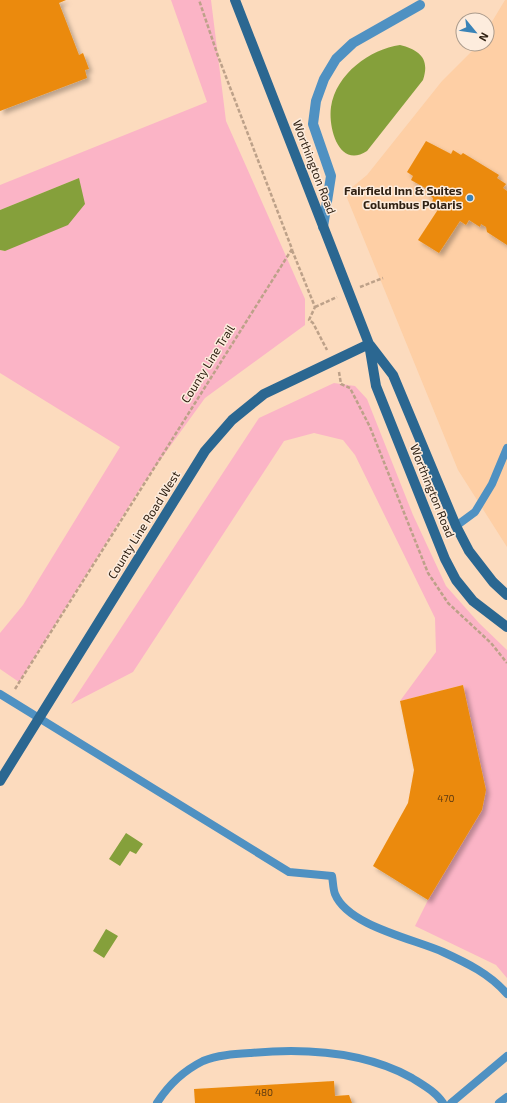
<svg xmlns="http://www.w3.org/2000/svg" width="507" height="1103" font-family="'Exo 2',sans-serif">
	<defs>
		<filter id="shadow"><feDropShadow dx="3.5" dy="3.5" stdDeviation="2" flood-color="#0004"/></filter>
	</defs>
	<rect width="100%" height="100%" fill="#fcdbbe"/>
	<path fill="#fecfa5" d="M 505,0 L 507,0 L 507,547 L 458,470 L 345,193 L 367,175 L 442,81 L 479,44 L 487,44 L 487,30 Z"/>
	<path fill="#fbb4c6" d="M 171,0 L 211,0 L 226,121 L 305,299 L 305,325 L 205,398 L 142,485 L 19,682 L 0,669 L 0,633 L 23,605 L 120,447 L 0,373 L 0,250 L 5,251 L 79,178 L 0,210 L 0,185 L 207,102 Z
		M 334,383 L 355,386 L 367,399 L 413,515 L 446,586 L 479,623 L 507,650 L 507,978 L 496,965 L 415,926 L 428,900 L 482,810 L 486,790 L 463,685 L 400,701 L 436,652 L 435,618 L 355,455 L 343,440 L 314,433 L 284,441 L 133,672 L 71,704 L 259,418 Z"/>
	<path fill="#85a03b" d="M 400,45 C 420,50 430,59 423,80 L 367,151 C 339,169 328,128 331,107 C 336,74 370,49 400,45 Z
		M 79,178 L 85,204 L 68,225 L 5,251 L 0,250 L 0,210 Z
		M 126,833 L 143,844 L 136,854 L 130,851 L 120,866 L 109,859 Z
		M 106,929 L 118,936 L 104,958 L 93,951 Z"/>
	<path fill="#eb8a0b" filter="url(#shadow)" d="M 0,0 L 66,0 L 59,3 L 79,55 L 83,53 L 89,69 L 85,70 L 87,78 L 0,111 Z
		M 426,141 L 451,154 L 453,150 L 461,155 L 463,153 L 499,175 L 497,178 L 506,184 L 503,188 L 507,191 L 507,245 L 487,232 L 486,227 L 481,224 L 480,227 L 469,220 L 466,225 L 460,221 L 439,253 L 418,240 L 439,208 L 432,203 L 433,198 L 426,193 L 427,189 L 411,180 L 413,176 L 407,172 Z
		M 463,685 L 486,790 L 482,810 L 428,900 L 373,866 L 408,803 L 414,770 L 400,701 Z
		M 334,1081 L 335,1096 L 349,1095 L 352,1103 L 195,1103 L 194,1089 Z"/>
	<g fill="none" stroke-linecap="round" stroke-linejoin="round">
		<path stroke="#bda189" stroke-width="2.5" stroke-dasharray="4 2" stroke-linecap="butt" d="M 292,250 L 315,307 L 309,320 L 313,323 L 327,350
			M 360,287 L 383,278
			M 315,307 L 337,297
			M 339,372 L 341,384 L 350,388 L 370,427 L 428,573 L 448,603 L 491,643 L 507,663
			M 15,689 L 292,249 L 218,56 L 199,0"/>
		<path stroke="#4f91c2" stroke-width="8" d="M 456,526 L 475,512 L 492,484 L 507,448
			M 0,694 L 289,872 L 332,876 C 333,881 333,889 335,894 C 348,926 414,939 443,952 C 467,963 490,974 507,994
			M 157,1103 C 169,1084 183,1071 203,1061 C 217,1055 235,1054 251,1053 C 306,1048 363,1051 412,1078 C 423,1085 436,1092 443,1103
			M 451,1103 L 507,1056
			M 499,1103 L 507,1097"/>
		<path stroke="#4f91c2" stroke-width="10" d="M 323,227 L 331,176 L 313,124 L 316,101 L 324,79 L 336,59 L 353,43 L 420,5"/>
		<path stroke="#2b6791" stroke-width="10" d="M 235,0 L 369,344 L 376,386 L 445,559 L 456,580 L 473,601 L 507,627
			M 370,345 L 393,375 L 456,526 L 469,551 L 493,582 L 507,595
			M 0,781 L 205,451 L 232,420 L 264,394 L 369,344"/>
	</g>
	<circle fill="#3a83b7" stroke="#fdecdd" stroke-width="1.5" cx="470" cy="198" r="4"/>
	<g text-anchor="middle" stroke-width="3" stroke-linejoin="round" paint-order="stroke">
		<g font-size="10" fill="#5f3b11">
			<text x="446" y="802">470</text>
			<text x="264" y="1096">480</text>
		</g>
		<g font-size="12" fill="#302113" stroke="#fdecdd">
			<text transform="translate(314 167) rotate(69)" y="4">Worthington Road</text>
			<text transform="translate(208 364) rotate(-58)" y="4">County Line Trail</text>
			<text transform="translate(432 491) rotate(68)" y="4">Worthington Road</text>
			<text transform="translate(144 525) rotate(-58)" y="4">County Line Road West</text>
		</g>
		<g font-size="12" font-weight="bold" fill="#302113" stroke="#fdecdd" text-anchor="end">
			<text x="462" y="195">Fairfield Inn &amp; Suites<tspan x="462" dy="14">Columbus Polaris</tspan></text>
		</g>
	</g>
	<g transform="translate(475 32) rotate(119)"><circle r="19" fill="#fdecdd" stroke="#ab9b8c"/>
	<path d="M0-3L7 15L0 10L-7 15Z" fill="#3a83b7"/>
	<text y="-6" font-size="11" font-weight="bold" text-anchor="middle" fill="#302113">N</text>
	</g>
</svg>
